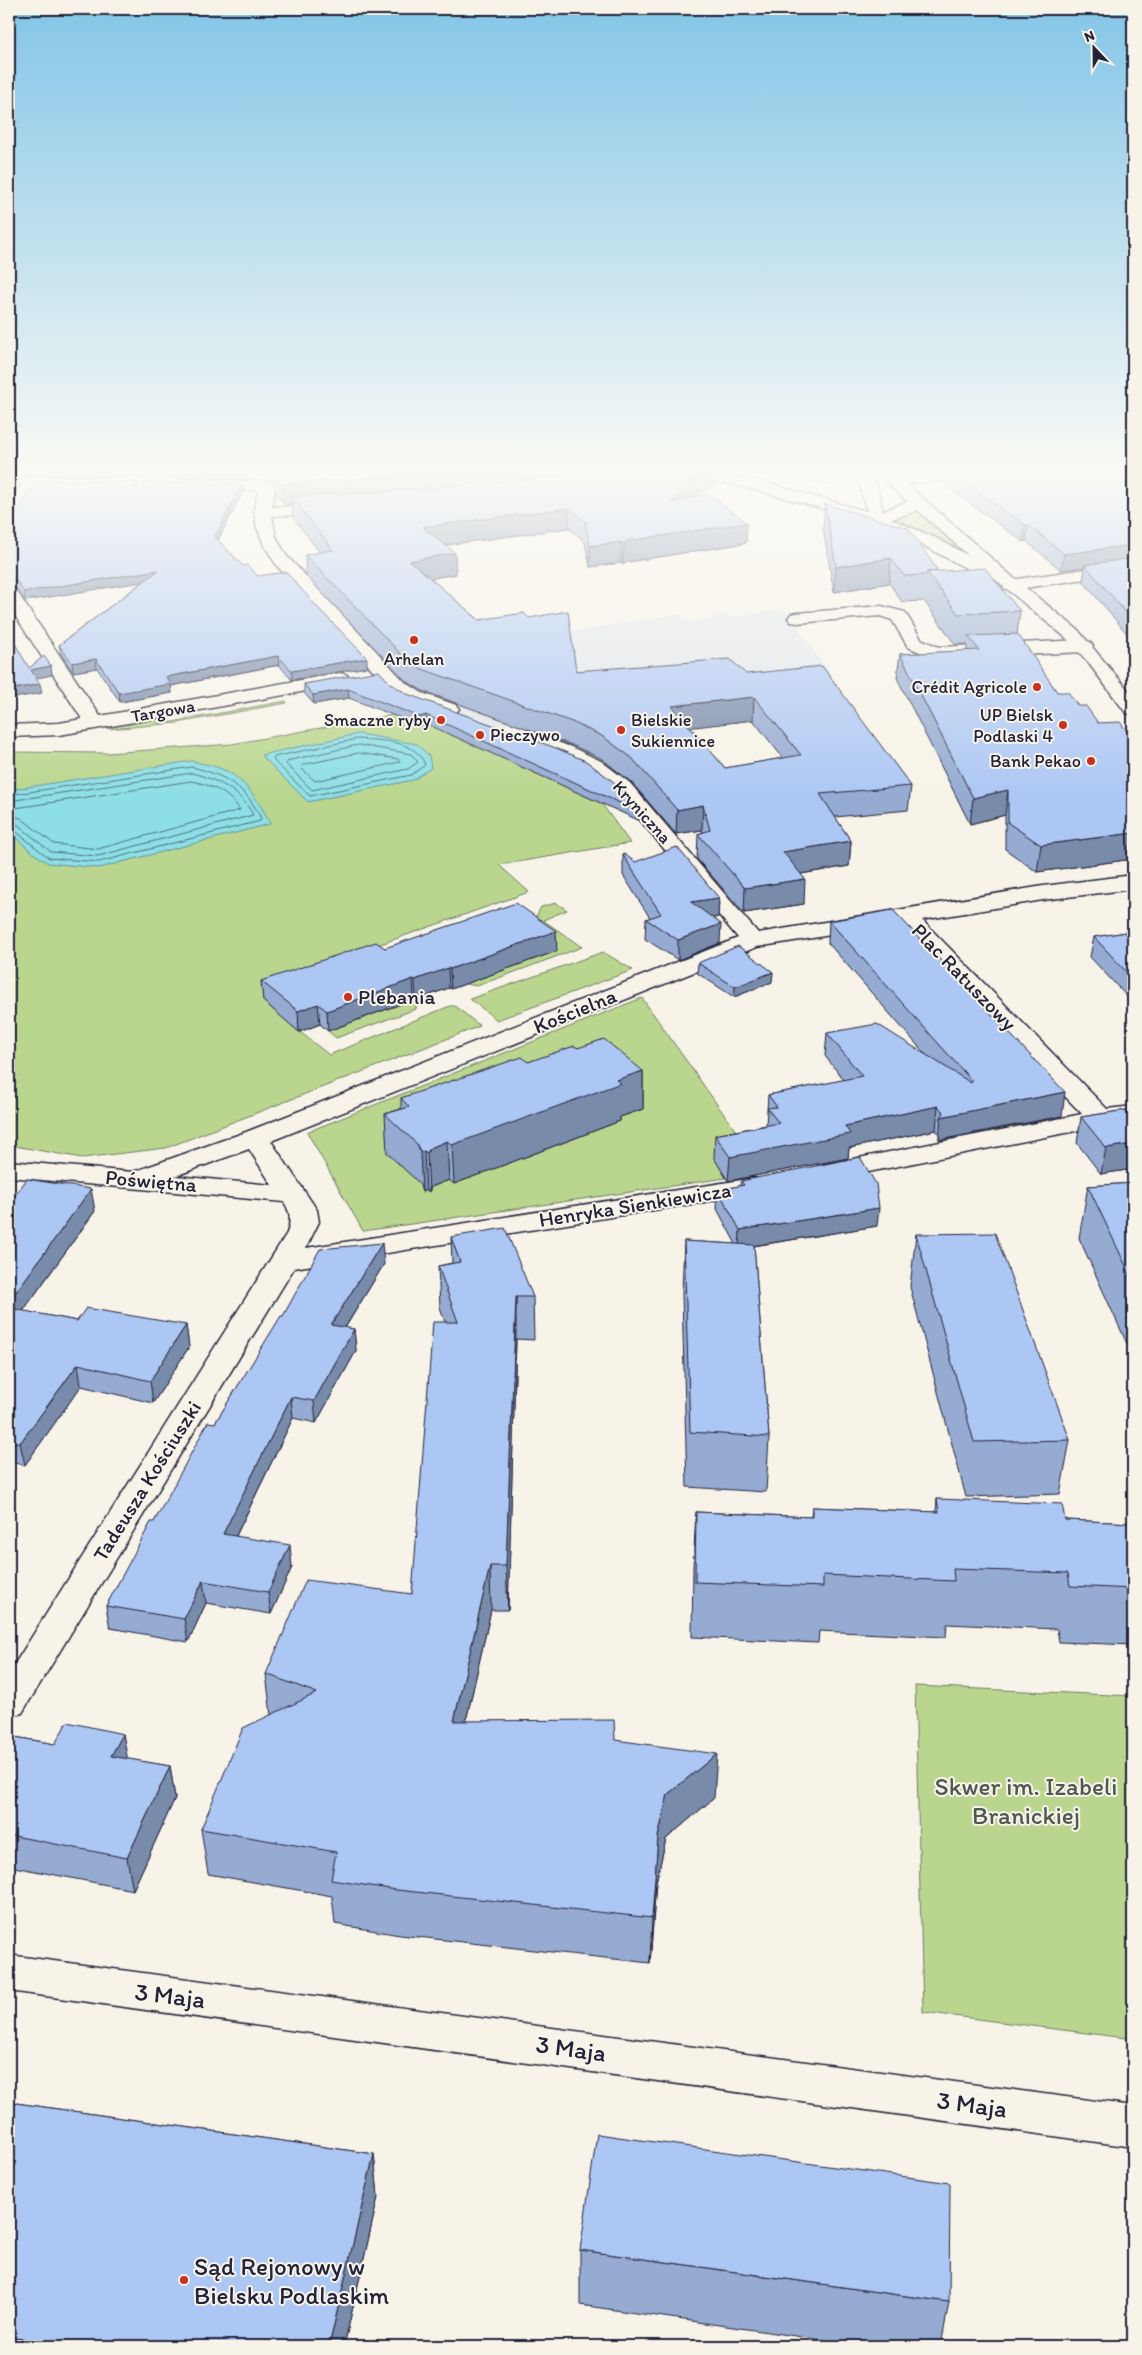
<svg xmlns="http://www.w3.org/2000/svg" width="1142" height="2355" font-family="Itim,sans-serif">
	<rect width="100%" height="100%" fill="#f7f3e8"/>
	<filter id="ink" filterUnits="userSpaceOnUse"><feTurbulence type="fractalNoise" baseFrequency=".02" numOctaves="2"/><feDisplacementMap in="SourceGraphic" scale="10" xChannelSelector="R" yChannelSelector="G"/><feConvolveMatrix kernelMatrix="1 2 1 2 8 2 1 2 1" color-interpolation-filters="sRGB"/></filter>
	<g filter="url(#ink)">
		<path fill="#e1e6ec" d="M 784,609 L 839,686 L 493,726 L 415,697 L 378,664 L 447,654 L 677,614 L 690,623 L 716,618 L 715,616 L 728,615 L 730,617 Z"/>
		<path fill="#bad68e" stroke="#6e7c64" d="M 742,469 L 831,469 L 838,482 L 828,485 Z
			M 919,510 L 965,549 L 958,549 L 905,524 L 898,517 Z
			M 286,701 L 287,703 L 177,723 L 109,729 L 104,725 L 151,716 L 158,723 L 172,722 Z
			M 392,715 L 428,723 L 599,800 L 630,843 L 499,865 L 529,892 L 284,978 L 428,995 L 416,1000 L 416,1009 L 336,1038 L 320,1024 L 300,1032 L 329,1055 L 450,1006 L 455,1006 L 480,1026 L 166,1148 L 82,1158 L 9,1145 L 9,752 L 108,753 L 232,744 Z
			M 556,903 L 567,910 L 543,920 L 582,947 L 477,986 L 466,984 L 520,925 L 537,915 L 541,907 Z
			M 603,952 L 633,970 L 497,1020 L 470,999 Z
			M 642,998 L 764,1171 L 726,1178 L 363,1231 L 307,1132 Z
			M 915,1686 L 1133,1696 L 1133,2039 L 923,2012 Z"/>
		<path fill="#8ddfe5" stroke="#6293a1" d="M 358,734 L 417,744 L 429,756 L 431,768 L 413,780 L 308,802 L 261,755 Z
			M 192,761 C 202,764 213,765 222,769 C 245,779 260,802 270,824 L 99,868 L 48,863 L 33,853 L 9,832 L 9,790 Z"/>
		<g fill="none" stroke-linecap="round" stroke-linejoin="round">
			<path stroke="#4d6e7f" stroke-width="1" d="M 358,739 C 381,741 416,739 425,765 L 411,775 L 310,796 L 273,760 L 275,757 Z
				M 359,745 L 411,754 L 418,762 L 408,769 L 312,790 L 286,764 L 288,761 Z
				M 359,753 L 398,759 L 400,762 L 315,781 L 301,768 L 303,765 Z
				M 9,795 L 192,767 C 225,775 247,787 261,819 L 260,821 L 99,862 L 49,858 L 14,830 L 9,829
				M 9,801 L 192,773 C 218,780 240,790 253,815 L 98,856 L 51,852 L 17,824 L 9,822
				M 9,809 L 191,781 C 211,785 228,792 240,810 L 98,849 L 54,844 L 21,818 L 9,815"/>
			<g stroke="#22223b" stroke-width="3">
				<path id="minor" d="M 965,469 L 1017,469 L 1009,474 L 895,485 L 890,483 L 887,480 L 890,477 L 895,475 Z
					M 32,476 L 267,481 L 273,483 L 275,486 L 272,507 L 337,505 L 339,508 L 337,511 L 331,513 L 272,516 L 276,537 L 286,555 L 405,682 L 422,693 L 456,705 L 459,709 L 456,713 C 438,718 407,700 391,690 L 277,566 L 264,545 L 257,528 L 254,512 L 258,490 L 37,486 L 15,518 L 9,520 L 9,504 L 27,478 Z
					M 1133,562 L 1133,572 L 1011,590 L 1005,589 L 1002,585 L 1005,581 L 1011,580 Z
					M 9,588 L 15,589 L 100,716 L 340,673 L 347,675 L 349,679 L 347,683 L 340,685 L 95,729 L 59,735 L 9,737 L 9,725 L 59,723 L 82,719 L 9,606 Z
					M 881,606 L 905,612 L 921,639 L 939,647 L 1084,640 L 1090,642 L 1093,646 L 1090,650 L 1084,652 L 936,659 L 908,647 L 892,620 L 880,616 L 797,623 L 791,622 L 788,618 L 791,614 L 797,613 Z
					M 527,731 L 571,747 L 601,761 L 630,783 L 758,933 L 1043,886 L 1133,875 L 1133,889 L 1043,900 L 922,920 L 1107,1109 L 1133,1106 L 1133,1122 L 1101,1126 L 828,1180 L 818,1178 L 814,1172 L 818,1166 L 828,1164 L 1082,1114 L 899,924 L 757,947 L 271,1141 L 317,1210 L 319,1222 L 306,1248 L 754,1178 L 764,1180 L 768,1186 L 764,1192 L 754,1194 L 294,1268 L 22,1713 L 9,1717 L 9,1673 L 287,1233 C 291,1221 291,1213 284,1202 L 9,1177 L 9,1161 L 133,1172 L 246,1132 L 738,938 L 616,791 L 587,769 L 520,741 L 517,737 L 520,733 ZM 249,1149 L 272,1185 L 175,1176 Z"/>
			</g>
			<g stroke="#22223b" stroke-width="3">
				<path id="tertiary" d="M 676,469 L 703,469 L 764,482 L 876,514 L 919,497 L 925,499 L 927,502 L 913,512 L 876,524 L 760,491 L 679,472 Z
					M 9,1955 L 1133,2106 L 1133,2147 L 9,1991 Z"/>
			</g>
			<g stroke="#22223b" stroke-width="3">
				<path id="secondary" d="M 855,469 L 870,469 L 878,489 L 884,516 L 936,538 L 969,556 L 871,469 L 887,469 L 901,479 L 1016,580 L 1078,630 L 1133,696 L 1133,715 L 1126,713 L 1087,661 L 1065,637 L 985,571 L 979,573 L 973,572 L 924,546 L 870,522 Z"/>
			</g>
			<use href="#minor" fill="#f7f3e8" fill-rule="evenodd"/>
			<use href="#tertiary" fill="#f7f3e8" fill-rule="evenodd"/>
			<use href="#secondary" fill="#f7f3e8" fill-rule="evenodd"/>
		</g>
		<path fill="#95abd2" stroke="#22223b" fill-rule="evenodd" d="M 9,469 L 157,469 L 150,477 L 31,474 L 25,477 Z
			M 165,469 L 254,469 L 249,479 L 166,477 Z
			M 256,469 L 733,469 L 728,472 L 716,470 L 716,483 L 693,497 L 746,543 L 627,562 L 623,565 L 621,563 L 590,567 L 585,542 L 569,528 L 446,545 L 456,574 L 430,578 L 479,620 L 576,671 L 746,674 L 911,786 L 908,810 L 835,817 L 851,841 L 849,866 L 801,874 L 804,904 L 744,913 L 697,859 L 698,834 L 703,832 L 702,830 L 676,834 L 631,782 L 602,759 L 572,745 L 423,691 L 406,681 L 306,576 L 305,555 L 320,553 L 293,517 L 292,504 L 284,504 L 276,494 L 275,482 L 264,479 ZM 753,720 L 783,758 L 725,768 L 690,727 Z
			M 922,469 L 1133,469 L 1133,641 L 1083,581 L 1085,567 L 1061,570 L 1026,541 L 1023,542 L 941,482 L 943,469 L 925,471 Z
			M 138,486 L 243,492 L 218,540 L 243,566 L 258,576 L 367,667 L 292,680 L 279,665 L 171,686 L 172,693 L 120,702 L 97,668 L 73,672 L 61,654 L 59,645 L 144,581 L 25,601 L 17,588 L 9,587 L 9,513 Z
			M 825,504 L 938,571 L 1020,611 L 1017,634 L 1057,692 L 1078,706 L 1098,723 L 1133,740 L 1133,859 L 1037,872 L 1005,849 L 1005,815 L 970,824 L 897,678 L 900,654 L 967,651 L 967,644 L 955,644 L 924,601 L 902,602 L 889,583 L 834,592 L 823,528 Z
			M 390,683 L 407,694 L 638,811 L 638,820 L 427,724 L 421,726 L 349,698 L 314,704 L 304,693 L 304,684 Z
			M 623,855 L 635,862 L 719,898 L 718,917 L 713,918 L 720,943 L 678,960 L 645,939 L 646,919 L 650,918 L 623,875 Z
			M 829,921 L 1062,1116 L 939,1140 L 939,1134 L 936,1130 L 849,1148 L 848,1158 L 728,1181 L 714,1158 L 715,1135 L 766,1125 L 768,1095 L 844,1080 L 825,1056 L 827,1033 L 925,1054 L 828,943 Z
			M 1133,931 L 1133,1003 L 1090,957 L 1094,937 Z
			M 385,948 L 557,951 L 451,989 L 449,988 L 416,1000 L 414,999 L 328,1031 L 320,1024 L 299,1032 L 263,1001 L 261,981 Z
			M 698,963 L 772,982 L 734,997 L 697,973 Z
			M 578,1048 L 643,1071 L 643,1109 L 620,1117 L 620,1121 L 454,1184 L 449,1180 L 431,1187 L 429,1192 L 426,1190 L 422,1192 L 419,1183 L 387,1153 L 385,1114 L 401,1109 L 401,1098 Z
			M 1133,1109 L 1133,1169 L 1101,1174 L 1077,1143 L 1081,1117 Z
			M 741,1181 L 877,1226 L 754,1246 L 769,1437 L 766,1492 L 687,1487 L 682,1294 L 684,1241 L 736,1244 L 717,1209 L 718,1190 L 740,1186 Z
			M 1133,1183 L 1133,1357 L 1079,1238 L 1088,1186 Z
			M 9,1203 L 95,1211 L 23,1311 L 77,1321 L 186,1325 L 189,1347 L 153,1403 L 81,1386 L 25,1465 L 9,1462 Z
			M 916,1234 L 1070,1440 L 1060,1494 L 966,1497 L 910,1287 Z
			M 451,1237 L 533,1297 L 534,1340 L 516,1339 L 508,1610 L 491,1610 L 466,1721 L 615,1740 L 714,1798 L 666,1839 L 656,1882 L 650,1963 L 400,1935 L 335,1924 L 332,1896 L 208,1874 L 201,1829 L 271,1715 L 266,1674 L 412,1594 L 445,1322 L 440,1307 L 438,1266 L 452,1263 Z
			M 384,1264 L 345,1328 L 354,1329 L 356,1351 L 316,1423 L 293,1418 L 236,1536 L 292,1567 L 271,1614 L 206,1603 L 188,1642 L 110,1628 L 106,1606 L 154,1522 L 215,1423 L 283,1316 Z
			M 937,1499 L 1065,1520 L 1133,1523 L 1133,1645 L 1059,1642 L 1057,1629 L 947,1624 L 946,1637 L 819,1631 L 818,1643 L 692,1637 L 693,1567 L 696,1512 L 811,1517 L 812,1507 L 936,1512 Z
			M 123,1734 L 127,1759 L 170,1766 L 175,1798 L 133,1890 L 9,1866 L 9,1736 L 55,1744 Z
			M 9,2102 L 374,2154 L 378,2197 L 344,2346 L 9,2346 Z
			M 580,2250 L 949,2302 L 941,2346 L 865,2346 L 580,2305 Z"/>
		<path fill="#798bab" stroke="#22223b" d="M 24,469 L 30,469 L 31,474 L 25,477 L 9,501 L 9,491 Z
			M 149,469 L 157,469 L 150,477 Z
			M 248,469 L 254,469 L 249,479 Z
			M 496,469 L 629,469 L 552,484 L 292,497 L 292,504 L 284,504 L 282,484 Z
			M 708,469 L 716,469 L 716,483 L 693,498 L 671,503 L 689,481 Z
			M 728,469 L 733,469 L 728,472 Z
			M 925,469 L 943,469 L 925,471 Z
			M 138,482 L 139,490 L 131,490 Z
			M 242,484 L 243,492 L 215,545 L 215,537 Z
			M 569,508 L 569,528 L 424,548 L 423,527 Z
			M 747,523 L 746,543 L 627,562 L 623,565 L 624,544 L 627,541 Z
			M 1025,525 L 1028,525 L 1026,541 L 1023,542 Z
			M 621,542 L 621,563 L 590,567 L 590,546 Z
			M 1133,545 L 1133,561 L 1085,565 L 1085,567 L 1061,570 L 1064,554 Z
			M 455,553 L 456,574 L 411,582 L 410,561 Z
			M 891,558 L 889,583 L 834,592 L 836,567 Z
			M 159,570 L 160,579 L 25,601 L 24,592 Z
			M 278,656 L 279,665 L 171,686 L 172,693 L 120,702 L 119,693 L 166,677 Z
			M 367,658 L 367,667 L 292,680 L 292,671 Z
			M 96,659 L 97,668 L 73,672 L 72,663 Z
			M 51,666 L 52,675 L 32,679 L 31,670 Z
			M 40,684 L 42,693 L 9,699 L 9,690 Z
			M 348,689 L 349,698 L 314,704 L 313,695 Z
			M 754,697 L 753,720 L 671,730 L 672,706 Z
			M 426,715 L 427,724 L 421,726 L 420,717 Z
			M 1008,790 L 1005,815 L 970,824 L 973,798 Z
			M 703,805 L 702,830 L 676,834 L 677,810 Z
			M 1133,833 L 1133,859 L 1037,872 L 1041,845 Z
			M 851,841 L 849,866 L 782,877 L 783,852 Z
			M 805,879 L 804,904 L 744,913 L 745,888 Z
			M 719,898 L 718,917 L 690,922 L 691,902 Z
			M 721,924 L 720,943 L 678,960 L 678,940 Z
			M 556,931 L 557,951 L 451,989 L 450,969 Z
			M 448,968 L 449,988 L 416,1000 L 415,980 Z
			M 773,972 L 772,982 L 734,997 L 735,987 Z
			M 413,979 L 414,999 L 328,1031 L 327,1011 Z
			M 318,1004 L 320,1024 L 299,1032 L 298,1011 Z
			M 643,1071 L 643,1109 L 620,1117 L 620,1121 L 454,1184 L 452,1145 L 616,1080 Z
			M 1065,1092 L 1062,1116 L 939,1140 L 941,1117 Z
			M 938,1106 L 936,1130 L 849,1148 L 848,1158 L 728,1181 L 730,1157 L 845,1126 Z
			M 447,1141 L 449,1180 L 431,1187 L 429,1192 L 427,1153 L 430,1148 Z
			M 1133,1144 L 1133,1169 L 1101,1174 L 1106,1148 Z
			M 424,1151 L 426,1190 L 422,1192 L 420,1152 Z
			M 91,1189 L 95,1211 L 17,1319 L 13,1296 Z
			M 879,1208 L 877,1226 L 739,1248 L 740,1230 Z
			M 382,1243 L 384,1264 L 333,1347 L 331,1325 Z
			M 516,1297 L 516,1339 L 508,1610 L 506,1566 Z
			M 186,1325 L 189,1347 L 153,1403 L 150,1381 Z
			M 354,1329 L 356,1351 L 316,1423 L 314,1401 Z
			M 78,1364 L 81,1386 L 25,1465 L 20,1443 Z
			M 291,1397 L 293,1418 L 226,1556 L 223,1534 Z
			M 290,1545 L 292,1567 L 271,1614 L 268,1592 Z
			M 490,1566 L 491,1610 L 456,1765 L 454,1721 Z
			M 203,1581 L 206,1603 L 188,1642 L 184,1619 Z
			M 123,1734 L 129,1767 L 111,1756 Z
			M 717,1754 L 714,1798 L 666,1839 L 656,1882 L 650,1963 L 652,1918 L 658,1837 L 668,1794 Z
			M 170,1766 L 175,1798 L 133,1890 L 127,1858 Z
			M 374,2154 L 378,2197 L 344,2346 L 329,2346 Z"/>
		<path fill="#adc7f4" stroke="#22223b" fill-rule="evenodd" d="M 9,469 L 25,469 L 9,491 Z
			M 275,469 L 496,469 L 282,484 L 274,474 Z
			M 605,469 L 708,469 L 689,481 L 693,484 L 671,503 L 708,494 L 747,523 L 627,541 L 624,544 L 621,542 L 590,546 L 585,523 L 587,523 L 569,508 L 423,527 L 455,553 L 410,561 L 479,620 L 524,613 L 529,618 L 568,611 L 576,671 L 730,659 L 746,674 L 822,666 L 911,786 L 820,794 L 851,841 L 783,852 L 805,879 L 745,888 L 698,834 L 710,830 L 703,805 L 677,810 L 632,758 L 602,736 L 572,722 L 422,669 L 405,658 L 305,555 L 333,550 L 292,497 L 409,490 L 537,479 L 592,472 ZM 754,697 L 801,755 L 725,768 L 672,706 Z
			M 945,469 L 1133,469 L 1133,545 L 1064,554 L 1028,525 L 1025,525 Z
			M 37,480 L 138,482 L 131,490 L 144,482 L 242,484 L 215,537 L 243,566 L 247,565 L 258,576 L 286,572 L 318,608 L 367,658 L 292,671 L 278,656 L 166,677 L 171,684 L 119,693 L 96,659 L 72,663 L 59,645 L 159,570 L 24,592 L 15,579 L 9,578 L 9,513 L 15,511 Z
			M 825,504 L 908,528 L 938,571 L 927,572 L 926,575 L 904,576 L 891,558 L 836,567 Z
			M 1133,558 L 1133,621 L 1085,565 Z
			M 985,568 L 1020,611 L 958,614 L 927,572 Z
			M 9,633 L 29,668 L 44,656 L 51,666 L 31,670 L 40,684 L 9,690 Z
			M 1018,634 L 1057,692 L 1068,692 L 1078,706 L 1086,706 L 1098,723 L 1120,722 L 1133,740 L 1133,833 L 1041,845 L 1008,823 L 1008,790 L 973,798 L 900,654 L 979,650 L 968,636 Z
			M 379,671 L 390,683 L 407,694 L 556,748 L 586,761 L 615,783 L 638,811 L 426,715 L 420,717 L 348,689 L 313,695 L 304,684 Z
			M 677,847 L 719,898 L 691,902 L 721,924 L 678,940 L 646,919 L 661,914 L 623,855 L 624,854 L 635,862 Z
			M 516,903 L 556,931 L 450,969 L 448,968 L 415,980 L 413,979 L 327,1011 L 318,1004 L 298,1011 L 261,981 L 376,942 L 385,948 Z
			M 893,910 L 1065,1092 L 941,1117 L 944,1113 L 938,1106 L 845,1126 L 850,1134 L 730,1157 L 715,1135 L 779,1123 L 767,1108 L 777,1107 L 768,1095 L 862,1076 L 827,1033 L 877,1024 L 971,1083 L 972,1081 L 829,921 Z
			M 1133,931 L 1133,979 L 1094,937 Z
			M 738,946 L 773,972 L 735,987 L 698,963 Z
			M 604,1039 L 643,1071 L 616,1080 L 621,1083 L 452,1145 L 447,1141 L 430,1148 L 427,1153 L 424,1151 L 420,1152 L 417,1144 L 385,1114 L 409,1107 L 401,1098 L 522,1057 L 528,1062 L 574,1046 L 578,1048 Z
			M 1133,1109 L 1133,1144 L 1106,1148 L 1081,1117 Z
			M 860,1157 L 876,1184 L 879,1208 L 740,1230 L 718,1190 L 744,1185 L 741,1181 Z
			M 27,1179 L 91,1189 L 13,1296 L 9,1296 L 9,1203 Z
			M 1133,1183 L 1133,1281 L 1088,1186 Z
			M 505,1228 L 533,1297 L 516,1297 L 506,1566 L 490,1566 L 454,1721 L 614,1720 L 615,1740 L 717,1754 L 668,1794 L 658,1837 L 652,1918 L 397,1890 L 331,1880 L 336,1852 L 201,1829 L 243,1728 L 317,1693 L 266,1674 L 306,1580 L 412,1594 L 433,1322 L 458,1322 L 438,1266 L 460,1262 L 451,1237 Z
			M 995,1233 L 1070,1440 L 974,1442 L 916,1234 Z
			M 684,1241 L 754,1245 L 769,1437 L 690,1432 Z
			M 382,1243 L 331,1325 L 354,1329 L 314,1401 L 291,1397 L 223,1534 L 290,1545 L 268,1592 L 203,1581 L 184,1619 L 106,1606 L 151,1522 L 154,1522 L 208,1422 L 215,1423 L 281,1316 L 283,1316 L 320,1249 Z
			M 9,1308 L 77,1321 L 86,1308 L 186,1325 L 150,1381 L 78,1364 L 20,1443 L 9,1441 Z
			M 937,1499 L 1062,1504 L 1065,1520 L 1133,1523 L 1133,1589 L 1070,1586 L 1068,1573 L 953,1569 L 954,1581 L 823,1575 L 823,1587 L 695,1582 L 696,1512 L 812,1517 L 812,1507 L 939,1512 Z
			M 67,1722 L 123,1734 L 111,1756 L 170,1766 L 127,1858 L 9,1835 L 9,1736 L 55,1744 Z
			M 9,2102 L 374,2154 L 329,2346 L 69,2346 L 9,2337 Z
			M 597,2134 L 950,2183 L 949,2302 L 580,2250 Z"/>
	</g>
	<linearGradient id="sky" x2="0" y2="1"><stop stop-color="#83c5e7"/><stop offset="0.59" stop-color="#fbfaf5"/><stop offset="1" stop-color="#fbfaf5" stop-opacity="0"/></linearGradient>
	<rect width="1142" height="798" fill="url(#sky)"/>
	<g fill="#c8321e" stroke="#f7f3e8" stroke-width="2">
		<circle cx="414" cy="640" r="5"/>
		<circle cx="1037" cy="687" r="5"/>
		<circle cx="441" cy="720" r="5"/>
		<circle cx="1063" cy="725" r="5"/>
		<circle cx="621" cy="730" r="5"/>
		<circle cx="480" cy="735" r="5"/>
		<circle cx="1091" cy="761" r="5"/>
		<circle cx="348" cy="997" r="5"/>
		<circle cx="184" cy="2280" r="5"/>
	</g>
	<g text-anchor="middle" stroke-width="4" stroke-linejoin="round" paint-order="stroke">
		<g font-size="18" fill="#22223b" stroke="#f7f3e8" text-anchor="end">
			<text x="414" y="665" text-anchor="middle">Arhelan</text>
			<text x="1027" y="693">Crédit Agricole</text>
			<text x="1053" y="721">UP Bielsk<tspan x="1053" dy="21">Podlaski 4</tspan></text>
			<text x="431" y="726">Smaczne ryby</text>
			<text x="631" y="726" text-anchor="start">Bielskie<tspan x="631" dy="21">Sukiennice</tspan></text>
			<text x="490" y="741" text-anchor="start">Pieczywo</text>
			<text x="1081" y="767">Bank Pekao</text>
		</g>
		<g font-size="18" fill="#22223b" stroke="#f7f3e8">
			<text transform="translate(163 711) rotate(-10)" y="6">Targowa</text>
			<text transform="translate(642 812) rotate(48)" y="6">Kryniczna</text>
		</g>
		<g font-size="21" fill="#22223b" stroke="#f7f3e8">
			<text transform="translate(964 977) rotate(46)" y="7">Plac Ratuszowy</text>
			<text transform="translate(575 1011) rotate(-22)" y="7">Kościelna</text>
			<text transform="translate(151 1181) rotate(5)" y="7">Poświętna</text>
			<text transform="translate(635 1205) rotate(-9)" y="7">Henryka Sienkiewicza</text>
			<text transform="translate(147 1481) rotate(-58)" y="7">Tadeusza Kościuszki</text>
		</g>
		<g font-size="21" fill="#22223b" stroke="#f7f3e8" text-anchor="start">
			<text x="358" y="1004">Plebania</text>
		</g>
		<g font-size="25" fill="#505854" stroke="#f7f3e8">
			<text x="1026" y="1795">Skwer im. Izabeli<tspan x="1026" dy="29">Branickiej</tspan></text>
		</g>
		<g font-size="25" fill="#22223b" stroke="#f7f3e8">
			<text transform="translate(170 1995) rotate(7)" y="9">3 Maja</text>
			<text transform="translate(571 2048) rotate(8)" y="9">3 Maja</text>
			<text transform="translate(972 2104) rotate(8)" y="9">3 Maja</text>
		</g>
		<g font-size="25" fill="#22223b" stroke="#f7f3e8" text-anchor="start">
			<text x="194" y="2275">Sąd Rejonowy w<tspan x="194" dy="29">Bielsku Podlaskim</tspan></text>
		</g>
	</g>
	<rect width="1142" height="2355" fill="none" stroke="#f7f3e8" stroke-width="30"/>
	<rect x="15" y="15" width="1112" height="2325" fill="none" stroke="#22223b" stroke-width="2" filter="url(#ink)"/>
	<g transform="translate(1094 48) rotate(338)" stroke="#f7f3e8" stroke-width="4" paint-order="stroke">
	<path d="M0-4L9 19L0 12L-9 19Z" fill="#22223b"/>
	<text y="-8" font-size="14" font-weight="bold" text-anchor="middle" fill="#22223b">N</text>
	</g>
</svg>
